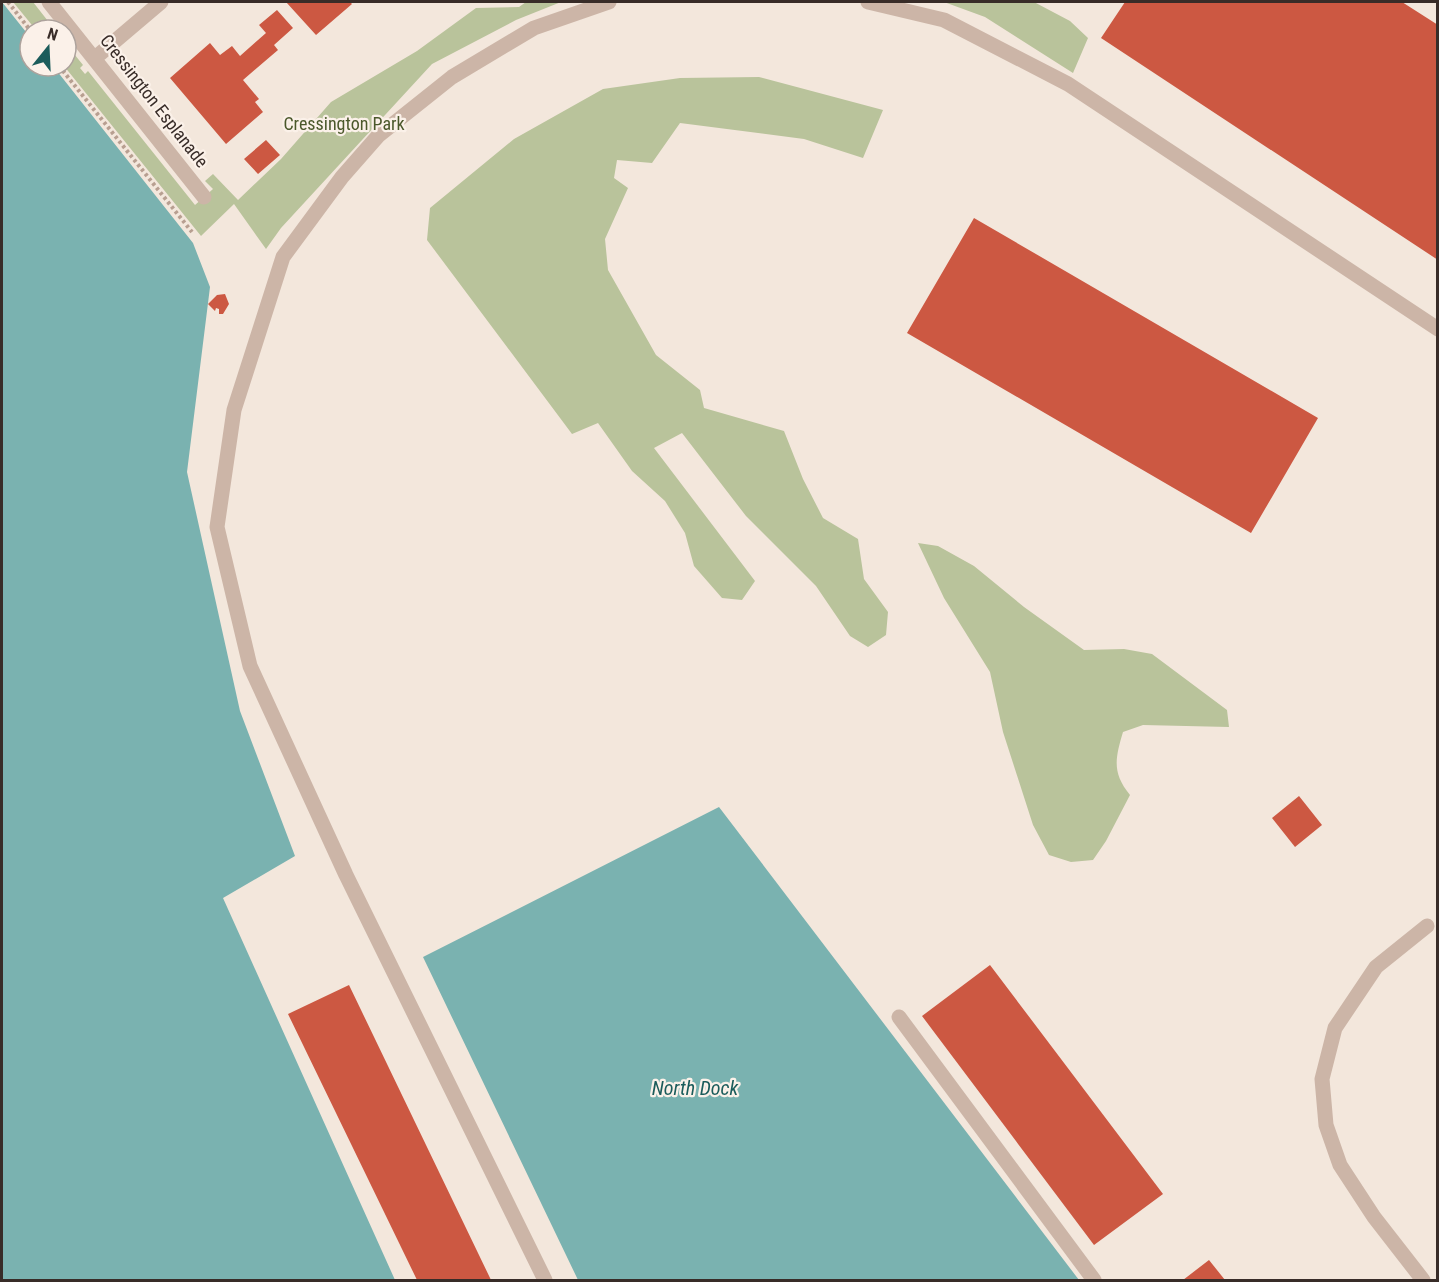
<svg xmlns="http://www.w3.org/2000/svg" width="1439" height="1282" font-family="'Roboto Condensed',sans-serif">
	<rect width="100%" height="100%" fill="#f3e7dc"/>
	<path fill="#b9c39b" d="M 13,2 L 33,2 L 55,30 L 36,30 Z
		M 526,2 L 561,2 L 516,20 L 432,64 L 281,228 L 266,249 L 234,204 L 201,236 L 64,66 L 66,44 L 83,65 L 80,68 L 85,74 L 88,71 L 195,205 L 213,189 L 205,181 L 213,174 L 238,200 L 281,159 L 331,102 L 417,51 L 476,8 L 519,7 Z
		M 944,2 L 1034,2 L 1070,21 L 1088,38 L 1073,73 L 985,17 Z
		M 759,77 L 883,110 L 863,158 L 804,139 L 680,123 L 652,163 L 617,160 L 614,178 L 628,188 L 605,239 L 608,270 L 656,355 L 700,390 L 704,408 L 784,431 L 803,479 L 823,518 L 858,539 L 864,579 L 888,612 L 886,635 L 868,647 L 850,636 L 816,586 L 746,516 L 682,433 L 654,448 L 755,581 L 742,600 L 722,598 L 694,566 L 685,533 L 665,501 L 632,471 L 598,423 L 572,434 L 427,240 L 430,208 L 514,139 L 603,89 L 680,78 Z
		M 918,543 L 938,546 L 974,566 L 1024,607 L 1084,650 L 1124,649 L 1152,654 L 1227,710 L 1229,727 L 1143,725 L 1123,732 C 1115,759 1112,773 1130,795 L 1106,841 L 1093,860 L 1071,862 L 1049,855 L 1033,825 L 1003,732 L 990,672 L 944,598 Z"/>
	<path fill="#7ab2b0" d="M 2,2 L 30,37 L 30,66 L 53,66 L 193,243 L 210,287 L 187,472 L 240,711 L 295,856 L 223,898 L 395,1280 L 2,1280 Z
		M 719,807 L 1079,1280 L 578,1280 L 423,957 Z"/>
	<path fill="#cc5842" d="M 286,2 L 350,2 L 352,4 L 316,35 Z
		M 1125,2 L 1402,2 L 1438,25 L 1438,260 L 1101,38 Z
		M 277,10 L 293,28 L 274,45 L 278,50 L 243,80 L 259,99 L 255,102 L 263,112 L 226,144 L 170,78 L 210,43 L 220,55 L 232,46 L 240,56 L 266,33 L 259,25 Z
		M 266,140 L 280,155 L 258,174 L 244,159 Z
		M 974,218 L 1318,418 L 1251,533 L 907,333 Z
		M 225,294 L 229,304 L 223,314 L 219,314 L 219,309 L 216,308 L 215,311 L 208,304 L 217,295 Z
		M 1299,796 L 1322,825 L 1295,847 L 1272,818 Z
		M 990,965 L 1163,1194 L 1094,1245 L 922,1016 Z
		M 349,985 L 491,1280 L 417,1280 L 288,1014 Z
		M 1209,1260 L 1225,1280 L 1183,1280 Z"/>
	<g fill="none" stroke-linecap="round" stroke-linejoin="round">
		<path stroke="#b89f91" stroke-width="4" stroke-dasharray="3 3" stroke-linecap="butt" d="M 8,2 L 30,30
			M 59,66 L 192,232"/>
		<path stroke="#ccb5a7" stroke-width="15" d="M 868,2 L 944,20 L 1068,84 L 1438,329
			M 899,1017 L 1094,1280
			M 545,1280 L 346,875 L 250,666 L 217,527 L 234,410 L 283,257 L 342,177 L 378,136 L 452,77 L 534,28 L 609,2
			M 1423,1280 L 1374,1217 L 1340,1165 L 1326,1125 L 1322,1079 L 1335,1028 L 1376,967 L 1427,926"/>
		<path stroke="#ccb5a7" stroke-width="15" d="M 49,2 L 204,197
			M 95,58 L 161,2"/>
	</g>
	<g text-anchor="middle" stroke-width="4.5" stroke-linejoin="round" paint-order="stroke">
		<g font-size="18" fill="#382c28" stroke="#fbf1e9">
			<text transform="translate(154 101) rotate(52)" y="6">Cressington Esplanade</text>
		</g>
		<g font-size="18" fill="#4b582b" stroke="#fbf1e9">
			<text x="344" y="130">Cressington Park</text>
		</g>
		<g font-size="20" font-style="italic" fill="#1b5c5b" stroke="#fbf1e9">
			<text x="695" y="1095">North Dock</text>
		</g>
	</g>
	<rect width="1439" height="1282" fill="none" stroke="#382c28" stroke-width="6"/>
	<g transform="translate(48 48) rotate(18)"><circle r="28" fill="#fbf1e9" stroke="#ada29c" stroke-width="1.5"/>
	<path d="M0-4.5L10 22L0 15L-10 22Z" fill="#1b5c5b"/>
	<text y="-9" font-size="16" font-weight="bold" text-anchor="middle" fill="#382c28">N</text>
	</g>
</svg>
